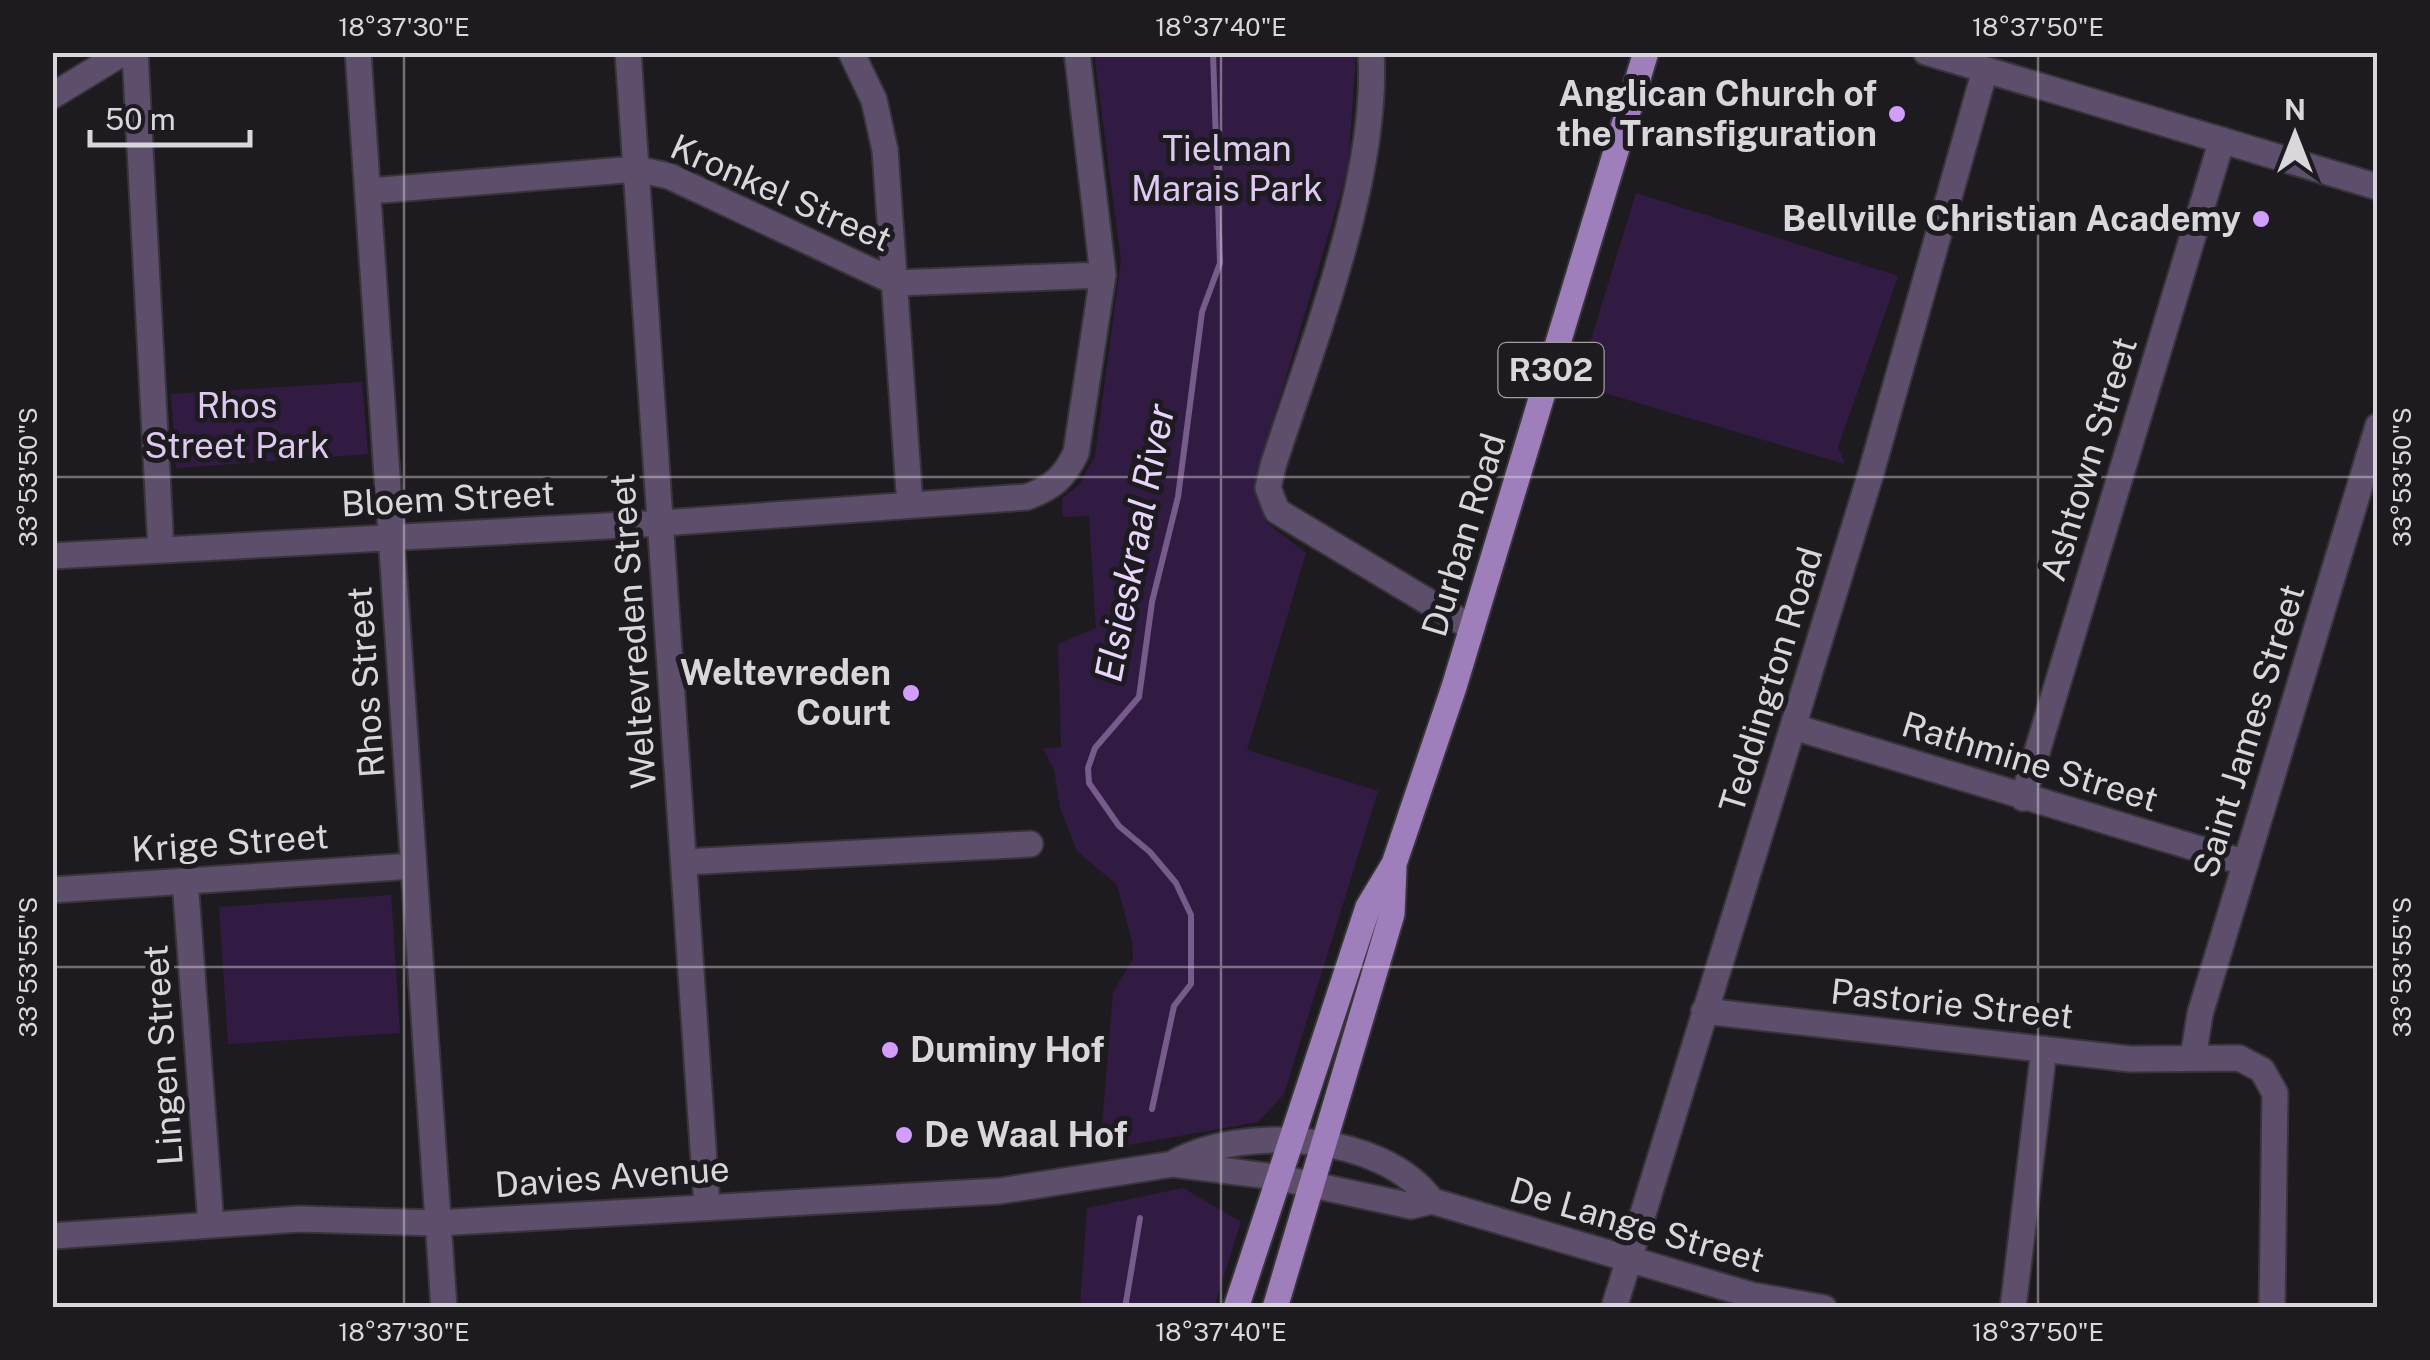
<svg xmlns="http://www.w3.org/2000/svg" width="2430" height="1360" font-family="'Public Sans',sans-serif">
	<rect width="100%" height="100%" fill="#1e1b20"/>
	<path fill="#321b43" d="M 1094,53 L 1356,53 L 1348,168 L 1254,485 L 1268,524 L 1306,553 L 1247,750 L 1378,791 L 1284,1094 L 1258,1122 L 1100,1150 L 1113,992 L 1133,960 L 1132,941 L 1117,885 L 1077,851 L 1060,808 L 1054,769 L 1043,749 L 1061,747 L 1058,644 L 1096,628 L 1089,516 L 1063,517 L 1062,498 L 1079,485 L 1095,456 L 1121,260 Z
		M 1636,193 L 1898,276 L 1838,447 L 1845,464 L 1577,385 Z
		M 362,382 L 368,454 L 176,468 L 171,394 Z
		M 391,895 L 400,1033 L 228,1044 L 219,907 Z
		M 1183,1188 L 1241,1222 L 1214,1307 L 1080,1307 L 1087,1208 Z"/>
	<g fill="none" stroke-linecap="round" stroke-linejoin="round">
		<path stroke="#775b8a" stroke-width="6" d="M 1152,1109 L 1174,1006 L 1191,984 L 1191,915 L 1176,883 L 1150,852 L 1119,826 L 1089,783 L 1088,768 L 1095,748 L 1139,697 L 1152,602 L 1178,497 L 1202,312 L 1220,263 L 1213,52
			M 1125,1308 L 1140,1218"/>
		<g stroke="#38353a" stroke-width="29">
			<path id="street" d="M 135,52 L 161,550
				M 358,52 L 444,1308
				M 628,52 L 707,1206
				M 851,52 L 874,100 L 885,150 L 910,505
				M 1371,52 C 1379,178 1312,345 1273,466 L 1268,488 L 1277,511 L 1472,628
				M 1926,52 L 2378,187
				M 52,96 L 124,52
				M 370,191 L 636,169 L 669,176 L 897,283 L 1103,275
				M 52,556 L 662,523 L 1027,497 C 1053,487 1064,478 1076,453 L 1103,275 L 1077,52
				M 1794,727 L 2246,863
				M 2023,798 L 2222,140
				M 684,862 L 1030,844
				M 185,880 L 211,1225
				M 52,890 L 413,866
				M 1704,1011 L 2130,1059 L 2239,1058 L 2262,1070 L 2275,1093 L 2272,1308
				M 2193,1058 L 2200,1014 L 2378,426
				M 1174,1163 C 1244,1124 1383,1133 1432,1201
				M 52,1236 L 299,1219 L 437,1223 L 1000,1191 L 1173,1164 L 1276,1177 L 1411,1206 L 1432,1201 L 1751,1295 L 1824,1308
				M 1614,1308 L 1871,473 L 1985,70
				M 2013,1308 L 2044,1049"/>
		</g>
		<g stroke="#38353a" stroke-width="29">
			<path id="primary" d="M 1236,1308 L 1368,907 L 1394,864 L 1454,687 L 1646,52
				M 1275,1308 L 1392,914 L 1394,869"/>
		</g>
		<use href="#street" stroke="#5d4e6b" stroke-width="25"/>
		<use href="#primary" stroke="#9f7ebc" stroke-width="25"/>
	</g>
	<path fill="none" stroke="#d9d7db" stroke-width="2.5" stroke-opacity="0.45" d="M 404,52 L 404,1308M 1221,52 L 1221,1308M 2038,52 L 2038,1308M 52,477 L 2378,477M 52,967 L 2378,967"/>
	<g fill="#d29dfd" stroke="#1e1b20" stroke-width="4">
		<circle cx="1897" cy="114" r="10"/>
		<circle cx="2261" cy="219" r="10"/>
		<circle cx="911" cy="693" r="10"/>
		<circle cx="890" cy="1050" r="10"/>
		<circle cx="904" cy="1135" r="10"/>
	</g>
	<g text-anchor="middle" stroke-width="10" stroke-linejoin="round" paint-order="stroke">
		<rect fill="#1e1b20" stroke="#a19fa3" stroke-width="2.5" x="1498.5" y="343" width="105" height="54" rx="8"/>
		<g font-size="32" font-weight="bold" fill="#d9d7db">
			<text x="1551" y="381">R302</text>
		</g>
		<g font-size="35" font-weight="bold" fill="#d9d7db" stroke="#1e1b20" text-anchor="end">
			<text x="1877" y="106">Anglican Church of<tspan x="1877" dy="40">the Transfiguration</tspan></text>
			<text x="2241" y="231">Bellville Christian Academy</text>
			<text x="891" y="685">Weltevreden<tspan x="891" dy="40">Court</tspan></text>
			<text x="910" y="1062" text-anchor="start">Duminy Hof</text>
			<text x="924" y="1147" text-anchor="start">De Waal Hof</text>
		</g>
		<g font-size="35" fill="#dec9f1" stroke="#1e1b20">
			<text x="1227" y="161">Tielman<tspan x="1227" dy="40">Marais Park</tspan></text>
			<text x="237" y="418">Rhos<tspan x="237" dy="40">Street Park</tspan></text>
		</g>
		<g font-size="35" fill="#d9d7db" stroke="#1e1b20">
			<text transform="translate(781 193) rotate(24)" y="12">Kronkel Street</text>
			<text transform="translate(2089 459) rotate(-73)" y="12">Ashtown Street</text>
			<text transform="translate(448 499) rotate(-3)" y="12">Bloem Street</text>
			<text transform="translate(1464 535) rotate(-73)" y="12">Durban Road</text>
			<text transform="translate(633 631) rotate(-94)" y="12">Weltevreden Street</text>
			<text transform="translate(1771 680) rotate(-73)" y="12">Teddington Road</text>
			<text transform="translate(366 682) rotate(-94)" y="12">Rhos Street</text>
			<text transform="translate(2249 731) rotate(-73)" y="12">Saint James Street</text>
			<text transform="translate(2030 762) rotate(17)" y="12">Rathmine Street</text>
			<text transform="translate(230 843) rotate(-4)" y="12">Krige Street</text>
			<text transform="translate(1952 1004) rotate(6)" y="12">Pastorie Street</text>
			<text transform="translate(163 1055) rotate(-94)" y="12">Lingen Street</text>
			<text transform="translate(612 1177) rotate(-4)" y="12">Davies Avenue</text>
			<text transform="translate(1637 1225) rotate(16)" y="12">De Lange Street</text>
		</g>
		<g font-size="38" font-style="italic" fill="#e9d4fc" stroke="#1e1b20">
			<text transform="translate(1135 543) rotate(-79)" y="13">Elsieskraal River</text>
		</g>
	</g>
	<rect width="2430" height="1360" fill="none" stroke="#1e1b20" stroke-width="110"/>
	<g transform="translate(2295 135)" stroke="#1e1b20" stroke-width="8" paint-order="stroke">
	<path d="M0-8L18 38L0 25L-18 38Z" fill="#d9d7db"/>
	<text y="-15" font-size="28" font-weight="bold" text-anchor="middle" fill="#d9d7db">N</text>
	</g>
	<path d="M90 130v15h160v-15" fill="none" stroke="#d9d7db" stroke-width="5"/>
	<text x="105" y="130" font-size="30" fill="#d9d7db" stroke="#1e1b20" stroke-width="8" paint-order="stroke">50 m</text>
	<rect x="55" y="55" width="2320" height="1250" fill="none" stroke="#d9d7db" stroke-width="4"/>
	<g font-size="25" text-anchor="middle" fill="#d9d7db">
		<text x="404" y="36">18°37'30"E</text>
		<text x="1221" y="36">18°37'40"E</text>
		<text x="2038" y="36">18°37'50"E</text>
		<text transform="translate(28 477) rotate(-90)" y="9">33°53'50"S</text>
		<text transform="translate(2402 477) rotate(-90)" y="9">33°53'50"S</text>
		<text transform="translate(28 967) rotate(-90)" y="9">33°53'55"S</text>
		<text transform="translate(2402 967) rotate(-90)" y="9">33°53'55"S</text>
		<text x="404" y="1341">18°37'30"E</text>
		<text x="1221" y="1341">18°37'40"E</text>
		<text x="2038" y="1341">18°37'50"E</text>
	</g>
</svg>
